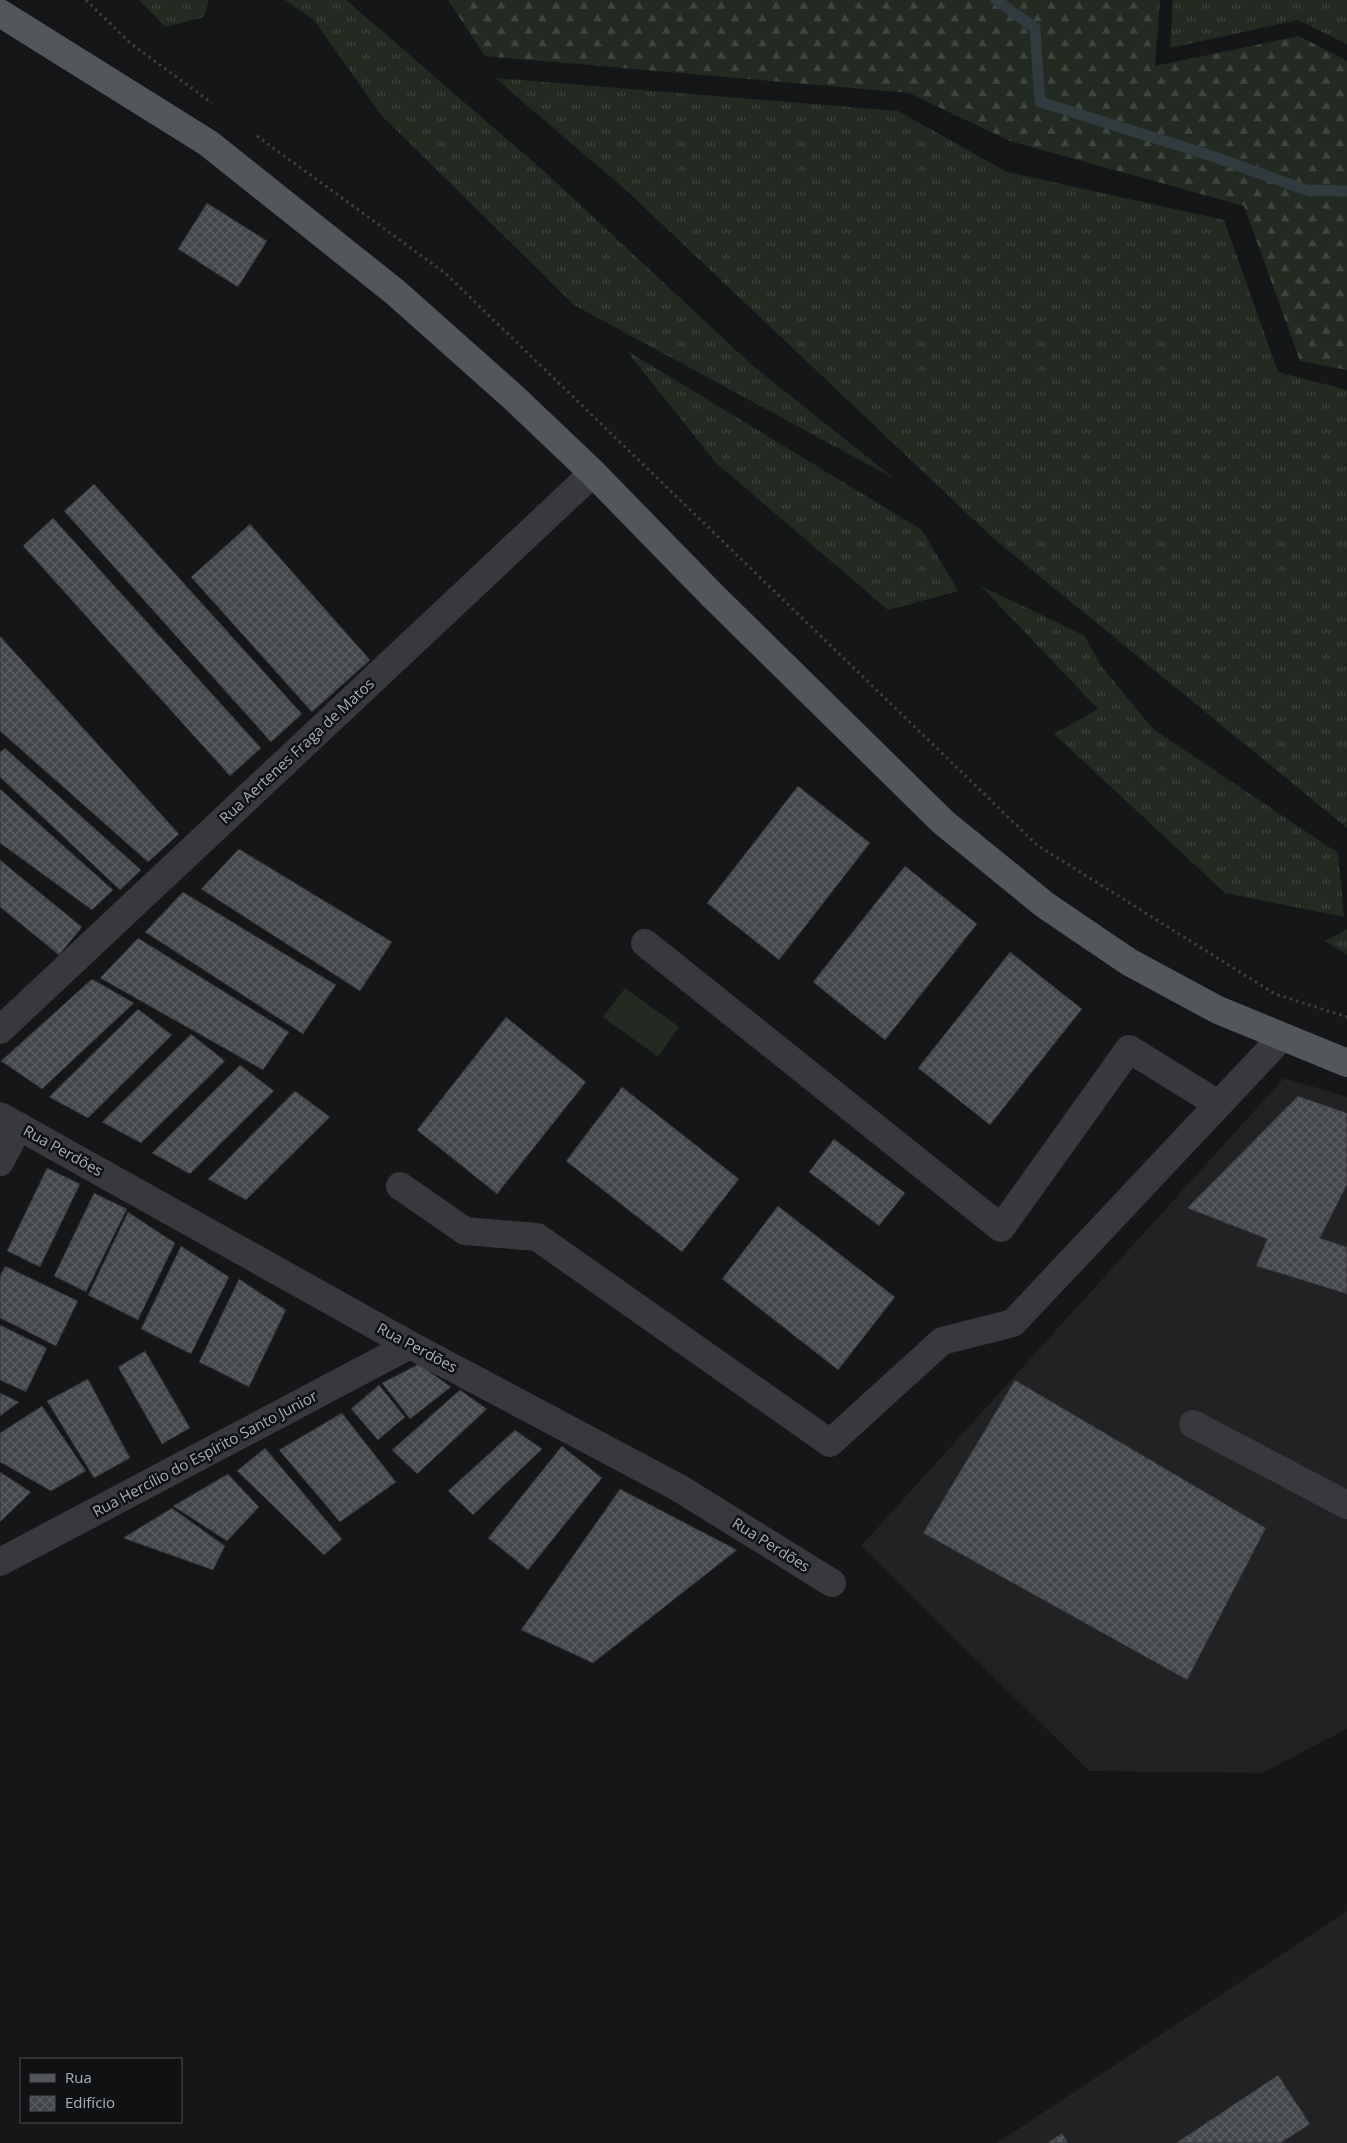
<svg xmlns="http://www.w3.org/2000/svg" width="1347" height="2143" font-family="'Open Sans',sans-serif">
	<defs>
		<pattern id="grass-tufts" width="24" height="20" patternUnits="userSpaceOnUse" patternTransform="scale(1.25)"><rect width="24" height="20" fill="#222a22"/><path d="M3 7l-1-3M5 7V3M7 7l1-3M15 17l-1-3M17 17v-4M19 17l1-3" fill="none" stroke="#3f4640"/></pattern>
		<pattern id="forest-firs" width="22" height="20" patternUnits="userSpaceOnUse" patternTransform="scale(1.25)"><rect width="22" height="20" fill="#222a22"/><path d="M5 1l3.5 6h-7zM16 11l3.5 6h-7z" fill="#3f4640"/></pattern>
		<pattern id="building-cross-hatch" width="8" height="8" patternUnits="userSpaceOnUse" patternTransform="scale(1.25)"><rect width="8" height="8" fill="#44474a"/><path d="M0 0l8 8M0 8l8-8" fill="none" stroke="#5c5f62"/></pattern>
	</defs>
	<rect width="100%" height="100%" fill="#151617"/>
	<path fill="#212224" d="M 1284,1078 L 1347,1097 L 1347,1729 L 1262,1773 L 1089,1771 L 861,1546 Z
		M 1347,1911 L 1347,2143 L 997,2143 Z"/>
	<path fill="url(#grass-tufts)" d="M 139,0 L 209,0 L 204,17 L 165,27 Z
		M 285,0 L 346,0 L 545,172 L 753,366 L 895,479 L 574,305 L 381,115 L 314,20 Z
		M 1173,0 L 1347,0 L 1347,44 L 1298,20 L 1170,48 Z
		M 495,78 L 898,111 L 1007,172 L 1224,220 L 1278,372 L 1347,390 L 1347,828 L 994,539 L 628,192 Z
		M 626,350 L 922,530 L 958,591 L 888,610 L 716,463 Z
		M 981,586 L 1085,636 L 1101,666 L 1153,729 L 1338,853 L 1344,917 L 1225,893 L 1054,734 L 1098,709 Z
		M 1347,929 L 1347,955 L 1325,941 Z"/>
	<path fill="url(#forest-firs)" d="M 448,0 L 1160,0 L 1155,66 L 1299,36 L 1347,61 L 1347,370 L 1300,361 L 1244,206 L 1010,141 L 909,93 L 485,56 Z"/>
	<path fill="#222a22" d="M 625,988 L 679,1027 L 658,1057 L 603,1017 Z"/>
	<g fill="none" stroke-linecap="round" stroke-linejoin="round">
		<path stroke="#2f3b3f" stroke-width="11" d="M 996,0 L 1035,28 L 1040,102 L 1209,155 L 1306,190 L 1347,191"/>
	</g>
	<path fill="url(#building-cross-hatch)" stroke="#2f3033" d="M 207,203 L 267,241 L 238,287 L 178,249 Z
		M 94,484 L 302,714 L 271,742 L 64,511 Z
		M 53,518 L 261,748 L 230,776 L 23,546 Z
		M 250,524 L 370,660 L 312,712 L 191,577 Z
		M 0,636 L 179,834 L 148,862 L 0,731 Z
		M 5,748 L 141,870 L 120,890 L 0,777 L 0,752 Z
		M 798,786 L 870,843 L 779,960 L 707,903 Z
		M 0,789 L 113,890 L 92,910 L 0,843 Z
		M 239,849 L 392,942 L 360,991 L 201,889 Z
		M 0,860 L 82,927 L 59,955 L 0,907 Z
		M 905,866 L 977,924 L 885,1040 L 813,982 Z
		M 183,892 L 336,985 L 303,1034 L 145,932 Z
		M 138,938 L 289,1032 L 263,1070 L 100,978 Z
		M 1010,952 L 1082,1009 L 990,1125 L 918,1068 Z
		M 92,979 L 134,1003 L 42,1089 L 1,1061 Z
		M 138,1009 L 172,1035 L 88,1118 L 49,1097 Z
		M 506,1017 L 586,1082 L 497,1194 L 417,1130 Z
		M 191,1034 L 225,1061 L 141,1143 L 102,1122 Z
		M 240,1065 L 274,1091 L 190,1174 L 152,1153 Z
		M 622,1087 L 739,1179 L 682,1252 L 566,1161 Z
		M 295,1091 L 330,1117 L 246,1200 L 208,1179 Z
		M 1298,1096 L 1347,1113 L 1347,1185 L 1320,1238 L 1347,1247 L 1347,1294 L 1256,1266 L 1267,1239 L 1187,1208 Z
		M 834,1139 L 905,1193 L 879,1226 L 809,1172 Z
		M 47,1168 L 80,1184 L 40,1267 L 7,1251 Z
		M 94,1193 L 127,1209 L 86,1292 L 54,1276 Z
		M 778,1206 L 895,1297 L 838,1370 L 722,1279 Z
		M 128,1212 L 175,1243 L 138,1320 L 88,1295 Z
		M 181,1246 L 229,1277 L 191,1354 L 141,1329 Z
		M 5,1266 L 78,1301 L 56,1346 L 0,1318 L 0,1276 Z
		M 239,1279 L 286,1310 L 249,1387 L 199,1362 Z
		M 0,1325 L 47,1348 L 26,1392 L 0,1380 Z
		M 145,1351 L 190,1428 L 162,1444 L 118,1367 Z
		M 419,1364 L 451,1387 L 410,1419 L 382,1383 Z
		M 88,1379 L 130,1458 L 94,1478 L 47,1401 Z
		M 1015,1380 L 1266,1528 L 1187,1680 L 923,1533 Z
		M 379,1385 L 405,1417 L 378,1440 L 351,1409 Z
		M 460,1390 L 487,1409 L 417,1474 L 392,1450 Z
		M 0,1393 L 19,1402 L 0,1416 Z
		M 42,1406 L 86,1471 L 51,1491 L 0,1462 L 0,1433 Z
		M 342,1413 L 396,1482 L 340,1522 L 279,1450 Z
		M 515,1430 L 542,1449 L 473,1515 L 448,1491 Z
		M 562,1446 L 602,1478 L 528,1570 L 488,1538 Z
		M 265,1448 L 342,1539 L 324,1555 L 237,1471 Z
		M 0,1472 L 31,1492 L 0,1522 Z
		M 228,1474 L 259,1507 L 227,1541 L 173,1506 Z
		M 620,1489 L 737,1550 L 593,1663 L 521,1630 Z
		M 172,1508 L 225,1546 L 213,1570 L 123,1538 Z
		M 1278,2075 L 1310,2124 L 1281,2143 L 1176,2143 Z
		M 1062,2133 L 1068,2143 L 1047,2143 Z"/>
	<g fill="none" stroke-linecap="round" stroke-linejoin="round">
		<path stroke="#3d4043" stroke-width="3" stroke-dasharray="2.5 4" stroke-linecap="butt" d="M 86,0 L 130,43 L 212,103
			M 257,136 L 445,273 L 1037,845 L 1275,994 L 1347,1017"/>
		<path stroke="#37393c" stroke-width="28" d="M 645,943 L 1001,1228 L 1129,1049 L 1218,1104
			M 0,1030 L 593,473
			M 0,1116 L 410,1345 L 679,1488 L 832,1583
			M 0,1162 L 19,1126
			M 400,1186 L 465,1231 L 537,1237 L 830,1443 L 942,1341 L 1013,1323 L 1282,1037
			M 1193,1424 L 1347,1505
			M 0,1562 L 410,1345"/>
		<path stroke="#53565a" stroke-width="28" d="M 0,13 L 208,143 L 395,292 L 513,397 L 593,473 L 712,595 L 943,822 L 1045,905 L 1129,962 L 1218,1010 L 1347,1063"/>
	</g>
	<g text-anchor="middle" stroke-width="5" stroke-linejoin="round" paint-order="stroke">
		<g font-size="15" fill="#a8b0b6" stroke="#101112">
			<text transform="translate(297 751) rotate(-43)" y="5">Rua Aertenes Fraga de Matos</text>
			<text transform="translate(63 1151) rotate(29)" y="5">Rua Perdões</text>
			<text transform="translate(417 1348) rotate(28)" y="5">Rua Perdões</text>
			<text transform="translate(205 1454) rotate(-28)" y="5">Rua Hercílio do Espírito Santo Junior</text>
			<text transform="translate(771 1545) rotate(32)" y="5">Rua Perdões</text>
		</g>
	</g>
	<rect x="20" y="2058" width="162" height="65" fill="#101112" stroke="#4d5154"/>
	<rect x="30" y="2074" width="25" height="8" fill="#53565a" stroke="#4d5154"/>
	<text x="65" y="2083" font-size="15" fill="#a8b0b6">Rua</text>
	<rect x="30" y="2096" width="25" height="15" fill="url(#building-cross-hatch)" stroke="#4d5154"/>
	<text x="65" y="2108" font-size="15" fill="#a8b0b6">Edifício</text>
</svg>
